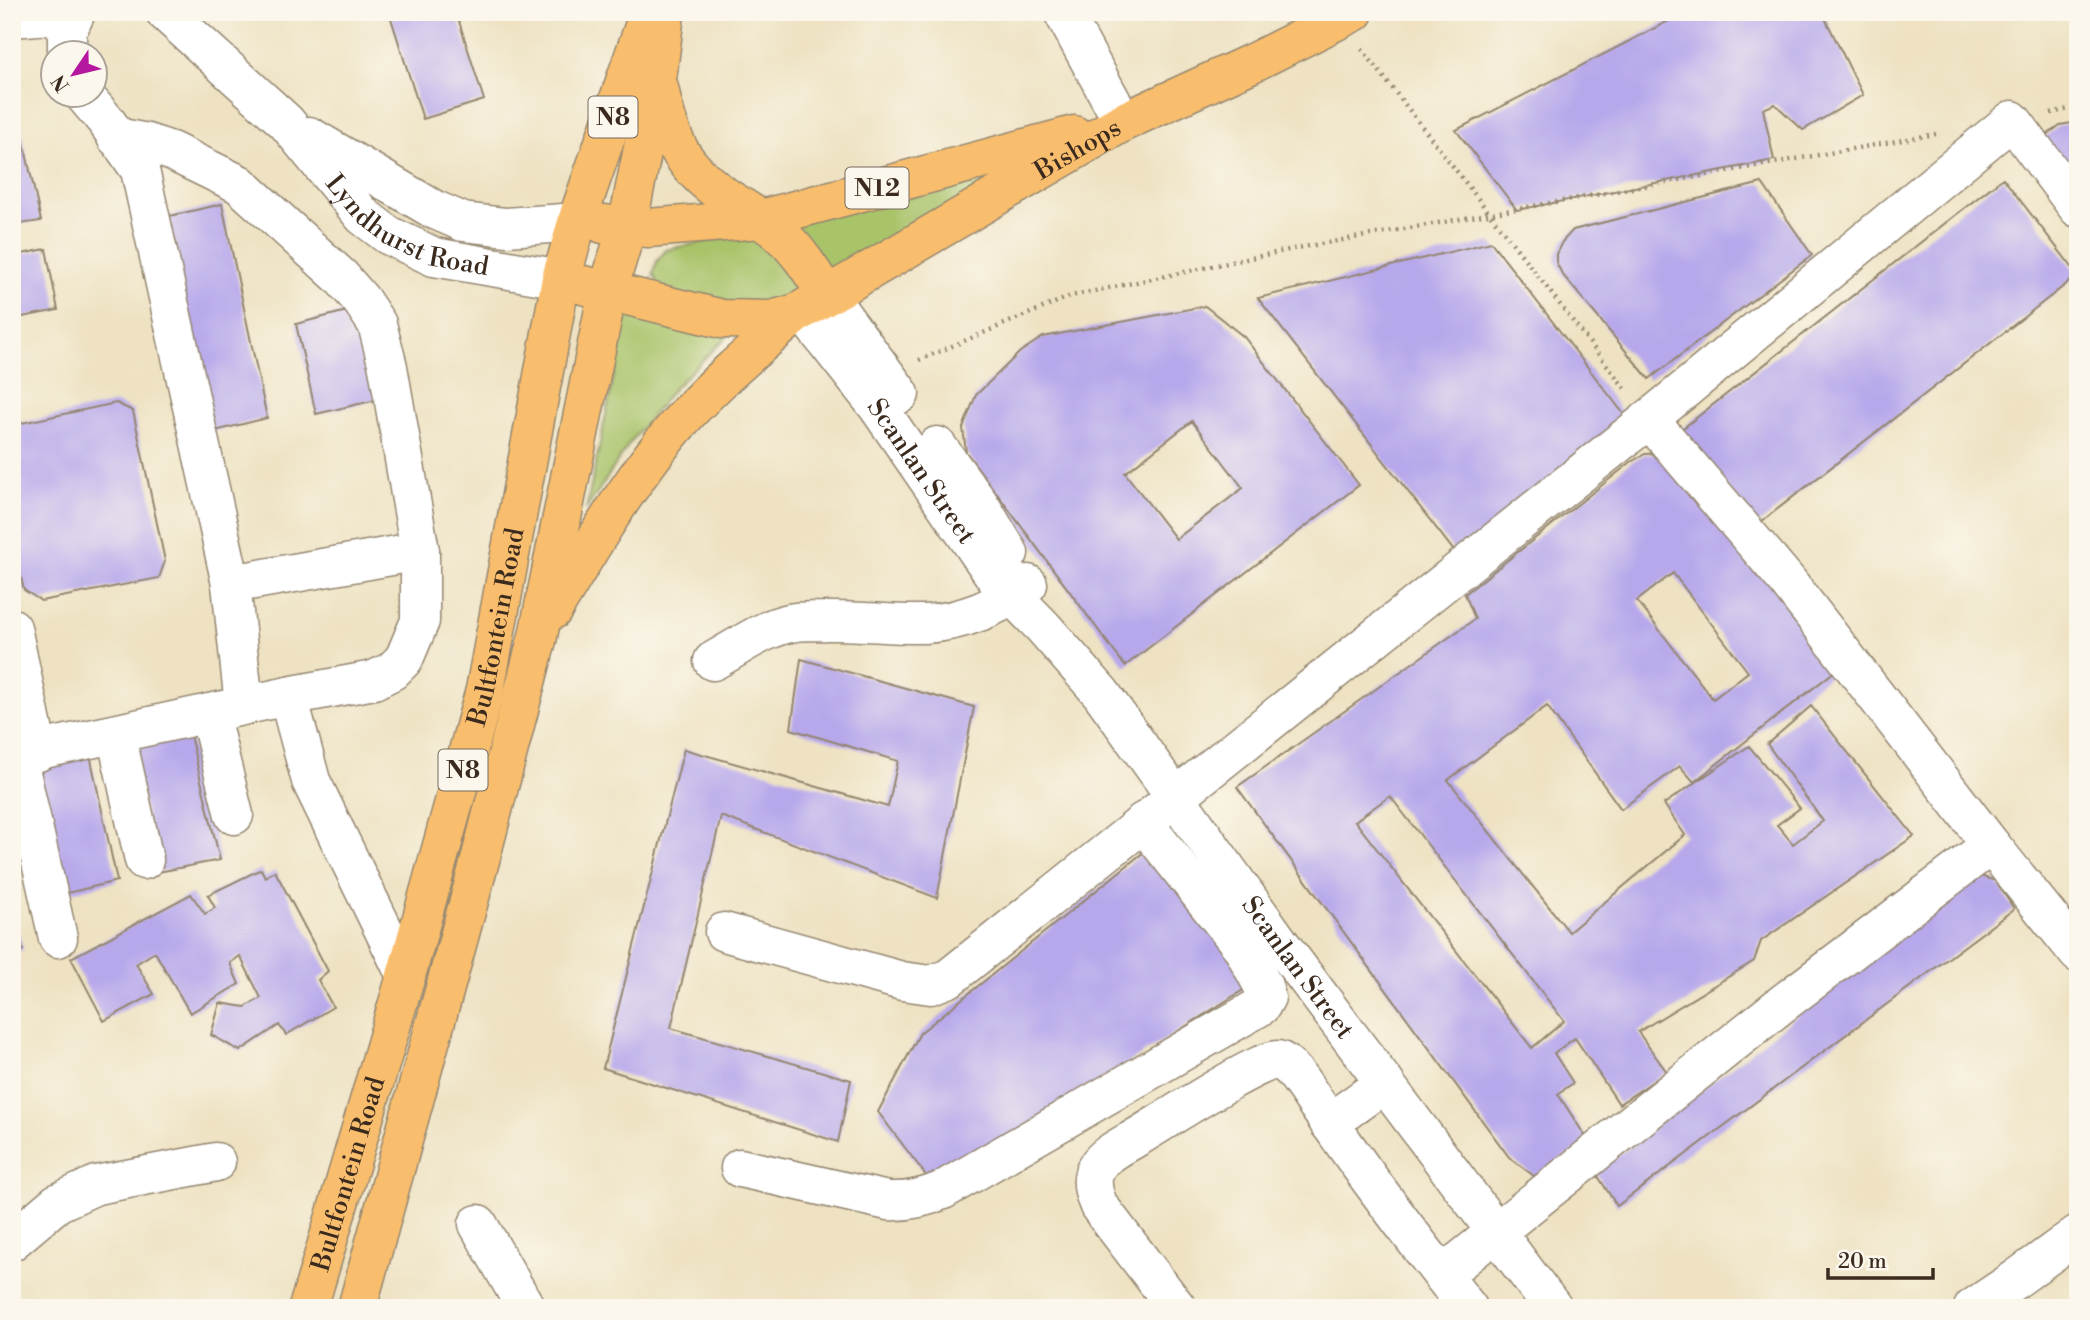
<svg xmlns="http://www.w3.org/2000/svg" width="2090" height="1320" font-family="'Libre Bodoni',serif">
	<rect width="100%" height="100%" fill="#fbf7ec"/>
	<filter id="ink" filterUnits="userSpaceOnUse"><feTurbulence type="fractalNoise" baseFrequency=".0143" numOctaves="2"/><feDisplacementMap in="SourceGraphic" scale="14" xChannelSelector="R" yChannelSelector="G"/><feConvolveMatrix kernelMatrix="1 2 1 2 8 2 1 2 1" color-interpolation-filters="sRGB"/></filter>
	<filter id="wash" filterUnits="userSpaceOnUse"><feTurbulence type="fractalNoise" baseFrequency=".00686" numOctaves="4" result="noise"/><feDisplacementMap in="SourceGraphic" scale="28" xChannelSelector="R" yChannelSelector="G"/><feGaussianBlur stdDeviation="1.57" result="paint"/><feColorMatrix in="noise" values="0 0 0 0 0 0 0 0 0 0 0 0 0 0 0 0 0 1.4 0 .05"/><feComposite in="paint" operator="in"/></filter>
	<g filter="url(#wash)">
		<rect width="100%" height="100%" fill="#eee2c2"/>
		<path fill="#a9c369" stroke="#727644" stroke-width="2" d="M 1001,177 L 797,300 L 756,309 L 663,292 L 653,274 L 657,261 L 666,250 Z
			M 629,304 L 738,326 L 674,388 L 629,444 L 586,510 Z"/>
		<g id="blocks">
			<path fill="#b7a8eb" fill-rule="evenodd" d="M 389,12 L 456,12 L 484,100 L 423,119 Z
				M 1686,12 L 1822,12 L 1863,95 L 1803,130 L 1775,104 L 1763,109 L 1774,160 L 1517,210 L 1456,130 Z
				M 12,89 L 41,221 L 12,225 Z
				M 2078,122 L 2078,195 L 2038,142 L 2060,125 Z
				M 2003,178 L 2078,275 L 1757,525 L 1682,429 Z
				M 1762,183 L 1812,255 L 1649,379 L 1562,274 L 1556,262 L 1556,254 L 1562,242 L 1573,230 Z
				M 222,204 L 267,418 L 207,433 L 161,218 Z
				M 1491,242 L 1633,426 L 1461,560 L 1258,298 Z
				M 46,249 L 58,310 L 12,319 L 12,256 Z
				M 1205,306 L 1244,337 L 1359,485 L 1125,666 L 966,452 L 963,428 L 976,395 L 1020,352 L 1043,337 ZM 1192,421 L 1243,488 L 1176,539 L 1125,473 Z
				M 355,309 L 376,400 L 316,414 L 296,324 Z
				M 116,403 L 133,411 L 165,561 L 159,578 L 41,601 L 24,590 L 12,539 L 12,425 Z
				M 1665,453 L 1840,667 L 1694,782 L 1680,766 L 1621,809 L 1547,706 L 1448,780 L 1569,932 L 1685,835 L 1664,804 L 1749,746 L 1800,808 L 1777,825 L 1793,844 L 1823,821 L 1767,744 L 1811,706 L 1914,836 L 1761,941 L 1754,961 L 1638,1032 L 1667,1072 L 1619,1104 L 1575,1038 L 1554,1053 L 1573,1083 L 1558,1094 L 1589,1142 L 1534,1176 L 1509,1157 L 1237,787 L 1475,619 L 1465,594 L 1631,462 L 1645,454 ZM 1673,573 L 1748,672 L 1713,699 L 1637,601 ZM 1390,796 L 1564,1021 L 1532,1048 L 1355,821 Z
				M 801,659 L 974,707 L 937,898 L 721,816 L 671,1028 L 851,1080 L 838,1142 L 603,1068 L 684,749 L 888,807 L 898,761 L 791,729 Z
				M 189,731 L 220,860 L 158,872 L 132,749 Z
				M 90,755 L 117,881 L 55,896 L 29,766 Z
				M 1150,847 L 1251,985 L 934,1186 L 878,1112 L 920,1033 Z
				M 261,869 L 265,877 L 275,871 L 328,971 L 318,980 L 333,1007 L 286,1035 L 279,1025 L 240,1051 L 211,1035 L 220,1003 L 245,1007 L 261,998 L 240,956 L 230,963 L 239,984 L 190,1013 L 155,952 L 136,964 L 154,994 L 104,1021 L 71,958 L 191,894 L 205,914 L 215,908 L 208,895 Z
				M 1977,875 L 1996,881 L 2014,909 L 1617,1206 L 1596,1173 Z
				M 12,908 L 23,950 L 12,953 Z"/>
		</g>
	</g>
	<g filter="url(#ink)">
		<use href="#blocks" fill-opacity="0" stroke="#948670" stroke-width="2"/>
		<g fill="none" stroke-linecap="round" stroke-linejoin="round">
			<g stroke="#948670" stroke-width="41">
				<g id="minor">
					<path id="s1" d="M 165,12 L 286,122 L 363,216 L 388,235 L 434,257 L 561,279"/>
					<path d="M 1063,12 L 1123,122"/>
					<path d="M 12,18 L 75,13"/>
					<path d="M 67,52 L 67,32 L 76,12"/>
					<path d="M 83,94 L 106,121 L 140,170 L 231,584 L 244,705"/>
					<path d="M 309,136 L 433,209 L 463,222 L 506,227 L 578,222"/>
					<path d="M 116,137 L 147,143 L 171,151 L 239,184 L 341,277 L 361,300 L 377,324 L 388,367 L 420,551 L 231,584"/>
					<path d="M 827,295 L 900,394"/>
					<path id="s2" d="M 802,311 L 878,407 L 998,581 L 1043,627 L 1101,693 L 1279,942 L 1553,1308"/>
					<path d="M 937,446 L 980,505 L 1009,553"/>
					<path d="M 12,628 L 38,752"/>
					<path d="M 713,661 C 737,648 764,628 790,623 C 802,620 816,622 828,621 C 860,620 893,625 925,624 C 962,622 999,607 1028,584"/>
					<path d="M 288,696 L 311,781 L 406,976"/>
					<path d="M 209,713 L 234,815"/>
					<path d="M 116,734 L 144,860"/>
					<path d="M 17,755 L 58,938"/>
					<path d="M 12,756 L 288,696 L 374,680 L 392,671 L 404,659 L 420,621 L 420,551"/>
					<path d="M 1991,845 L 2078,953"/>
					<path d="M 724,932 L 902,981 L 931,985 L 949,978 L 1649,419 L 2012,120 L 2078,208"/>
					<path d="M 1329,1123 L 1385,1083"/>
					<path d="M 740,1168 L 888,1201 C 909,1202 925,1198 943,1190 L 1261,1006 L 1266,997 L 1263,986 L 1242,947 L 1143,822"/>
					<path d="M 478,1224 L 526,1308"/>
					<path d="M 12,1241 L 57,1203 L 96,1185 L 216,1162"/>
					<path d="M 1442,1275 L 1782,1004 L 1991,845 L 1788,582 L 1649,419"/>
					<path d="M 1177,1308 L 1099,1206 C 1080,1164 1107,1155 1139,1136 C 1161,1123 1261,1058 1278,1060 C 1291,1062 1308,1092 1316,1103 C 1363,1173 1415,1241 1468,1308"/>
					<path d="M 1973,1308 L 2016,1279 L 2078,1234"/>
				</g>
			</g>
			<g stroke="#948670" stroke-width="41">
				<g id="highway">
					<path d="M 659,88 C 671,145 683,169 732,201 C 749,212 767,222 781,235 C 800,252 813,274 827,295"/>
					<path d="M 603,224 L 648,228 L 761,219 L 1074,135"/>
					<path id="s3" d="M 583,285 L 722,319 L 771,320 L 797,313 L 1123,122 L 1252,63 L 1354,12"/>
					<path d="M 553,610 C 593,543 634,473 686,415 C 720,378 759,346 797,313"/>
					<path id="s4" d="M 308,1308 L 406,976 L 485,690 L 561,279 L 580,212 L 649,12"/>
					<path d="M 357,1308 L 478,868 L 538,636 L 608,290 L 627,227 L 657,79 L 665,14"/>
				</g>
			</g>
			<path stroke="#948670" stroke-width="4.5" stroke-dasharray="2 5" stroke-linecap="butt" d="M 1362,49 L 1627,391
				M 2051,113 L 2078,107
				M 919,360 L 1071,296 L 1298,248 L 1936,134"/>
			<use href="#minor" stroke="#fff" stroke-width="38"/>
			<use href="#highway" stroke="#f9be6d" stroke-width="38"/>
		</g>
	</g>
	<g text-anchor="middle" stroke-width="5" stroke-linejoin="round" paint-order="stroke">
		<g fill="#fbf7ec" stroke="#75685c" stroke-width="2">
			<rect x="588.5" y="96.5" width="49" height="41" rx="5"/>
			<rect x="845.5" y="167.5" width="63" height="41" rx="5"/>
			<rect x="438.5" y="749.5" width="49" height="41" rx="5"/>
		</g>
		<g font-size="24" font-weight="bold" fill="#3b2a1e">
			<text x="613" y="125">N8</text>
			<text x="877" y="196">N12</text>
			<text x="463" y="778">N8</text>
		</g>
		<g font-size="26" fill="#3b2a1e" stroke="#fbf7ec">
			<text dy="9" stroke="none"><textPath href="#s3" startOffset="544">Bishops</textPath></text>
			<text dy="9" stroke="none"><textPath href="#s1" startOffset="329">Lyndhurst Road</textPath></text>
			<text dy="9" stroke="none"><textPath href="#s2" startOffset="200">Scanlan Street</textPath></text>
			<text dy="9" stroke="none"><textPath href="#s4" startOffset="707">Bultfontein Road</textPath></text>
			<text dy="9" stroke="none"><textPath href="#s2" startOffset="824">Scanlan Street</textPath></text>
			<text dy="9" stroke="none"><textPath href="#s4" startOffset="140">Bultfontein Road</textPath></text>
		</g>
	</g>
	<rect width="2090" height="1320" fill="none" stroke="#fbf7ec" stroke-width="42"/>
	<g transform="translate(74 74) rotate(235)"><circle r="33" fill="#fbf7ec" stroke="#aea59a" stroke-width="2"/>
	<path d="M0-5L12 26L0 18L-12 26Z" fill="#b5179e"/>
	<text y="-10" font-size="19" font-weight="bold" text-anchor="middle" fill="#3b2a1e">N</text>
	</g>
	<path d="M1828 1268v10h105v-10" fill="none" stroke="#3b2a1e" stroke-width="3.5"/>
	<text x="1838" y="1268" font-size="21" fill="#3b2a1e" stroke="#fbf7ec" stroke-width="5" paint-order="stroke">20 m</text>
</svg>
